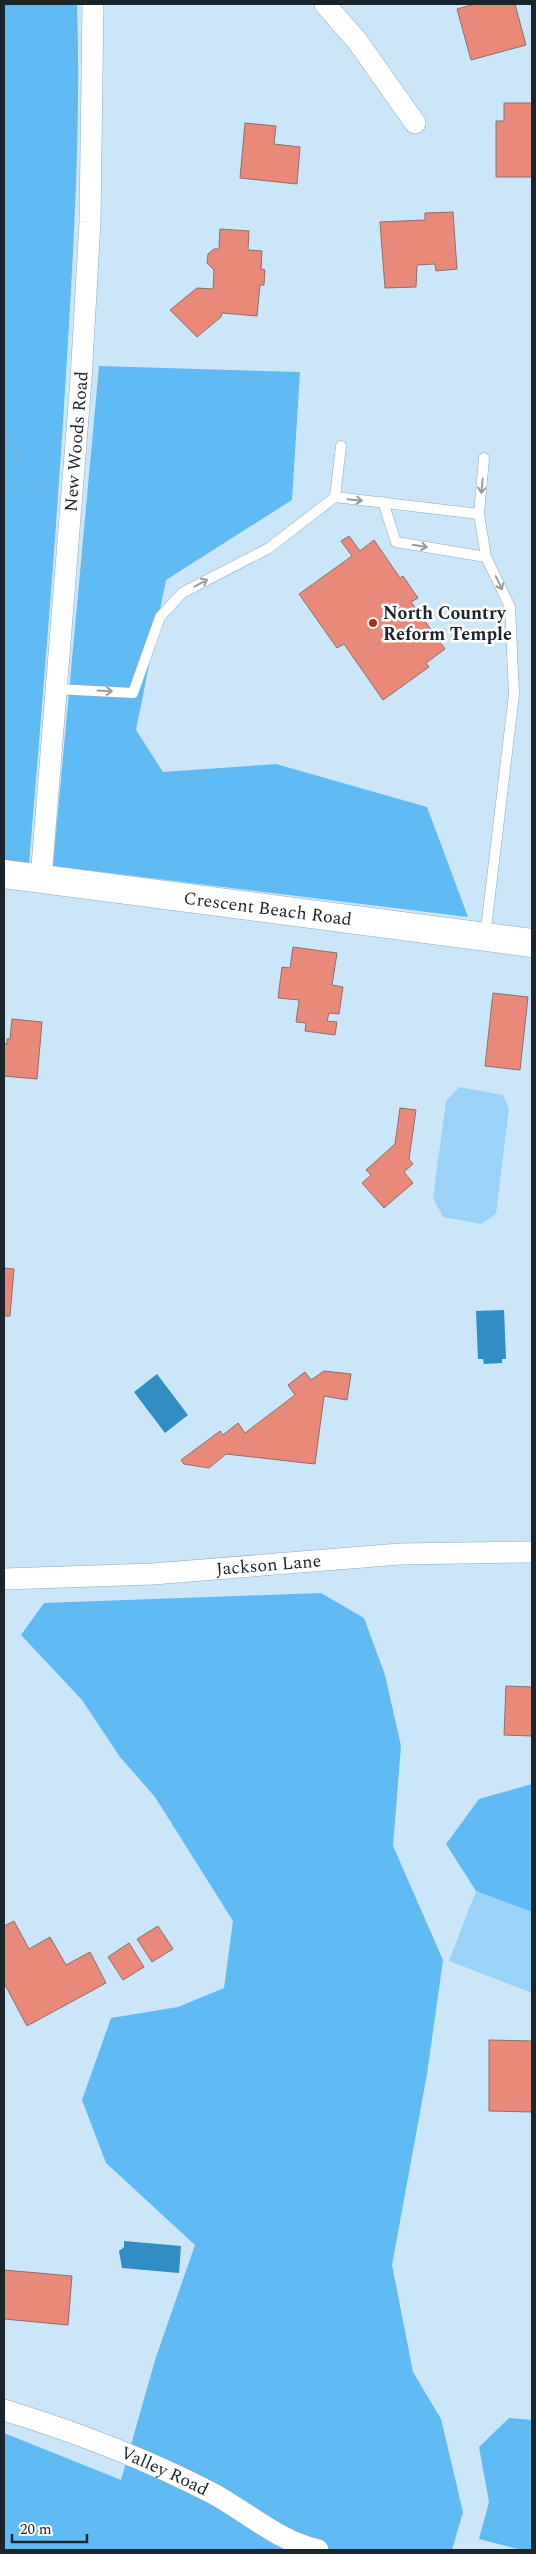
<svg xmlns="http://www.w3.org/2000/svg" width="536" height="2554" font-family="Spectral,serif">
	<rect width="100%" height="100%" fill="#cbe6f9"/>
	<path fill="#9bd2f8" d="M 459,1087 L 503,1095 L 509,1108 L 496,1214 L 481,1224 L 443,1217 L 433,1198 L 446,1101 Z
		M 476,1891 L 532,1912 L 532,1993 L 449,1961 Z"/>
	<path fill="#60bbf4" d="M 4,4 L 77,4 C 81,122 74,240 67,358 C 57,527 43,695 29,864 L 4,862 Z
		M 99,366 L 300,372 L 292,500 L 166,580 L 136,730 L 163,772 L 276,764 L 427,807 L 468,917 L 53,866 Z
		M 321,1593 L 364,1618 L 385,1675 L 401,1746 L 393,1846 L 443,1960 L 427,2074 L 392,2265 L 413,2372 L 441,2419 L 463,2512 L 452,2550 L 4,2550 L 4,2433 L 121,2480 L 156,2357 L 195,2245 L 106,2163 L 82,2100 L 111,2018 L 178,2007 L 224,1988 L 233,1921 L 155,1797 L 120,1757 L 82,1700 L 21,1635 L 44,1603 Z
		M 532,1784 L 532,1912 L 476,1891 L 446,1844 L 479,1799 Z
		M 509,2418 L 532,2420 L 532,2550 L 522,2550 L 479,2539 L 489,2502 L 479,2447 Z"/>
	<path fill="#308ec5" d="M 504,1310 L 506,1359 L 502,1359 L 502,1363 L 484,1364 L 483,1359 L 478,1359 L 476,1311 Z
		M 157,1374 L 188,1415 L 165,1433 L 134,1392 Z
		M 124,2241 L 181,2246 L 179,2273 L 122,2268 L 119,2251 L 124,2247 Z"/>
	<path fill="#e88979" stroke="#8d706a" d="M 475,4 L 515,4 L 526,45 L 471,60 L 457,9 Z
		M 504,103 L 532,103 L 532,177 L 496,177 L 496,121 L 504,121 Z
		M 245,123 L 276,126 L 274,144 L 300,147 L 297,184 L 240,178 Z
		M 453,212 L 457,269 L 436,271 L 435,264 L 417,265 L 416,287 L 385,288 L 380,222 L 425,220 L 425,213 Z
		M 220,229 L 249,231 L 248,250 L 262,251 L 261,269 L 265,270 L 264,285 L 260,285 L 257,316 L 222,313 L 221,317 L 197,337 L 170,310 L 197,288 L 213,289 L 214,270 L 207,263 L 208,254 L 214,249 L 219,249 Z
		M 349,536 L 360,551 L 374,540 L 400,578 L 403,576 L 418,598 L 411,602 L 445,649 L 426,663 L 429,667 L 383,700 L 344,644 L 337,648 L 299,594 L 352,556 L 341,541 Z
		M 293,947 L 337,953 L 332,985 L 343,987 L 339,1014 L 329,1013 L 327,1021 L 337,1022 L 335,1035 L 305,1031 L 306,1023 L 296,1022 L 299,1000 L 278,998 L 282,967 L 290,968 Z
		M 493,993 L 528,997 L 520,1070 L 485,1066 Z
		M 12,1019 L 42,1022 L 37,1079 L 4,1076 L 4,1043 L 7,1044 L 7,1039 L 10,1039 Z
		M 400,1108 L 416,1110 L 409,1159 L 413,1164 L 404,1172 L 413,1183 L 384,1208 L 362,1183 L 371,1175 L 366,1170 L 395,1144 Z
		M 4,1268 L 14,1269 L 10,1316 L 4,1316 Z
		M 324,1371 L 351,1374 L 347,1400 L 324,1396 L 315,1464 L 226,1454 L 209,1468 L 184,1464 L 181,1460 L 220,1431 L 223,1435 L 238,1423 L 245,1433 L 295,1395 L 288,1385 L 305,1372 L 311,1380 Z
		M 506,1686 L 532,1687 L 532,1736 L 504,1735 Z
		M 14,1921 L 29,1949 L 50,1937 L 66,1965 L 90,1952 L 106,1983 L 27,2026 L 4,1983 L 4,1926 Z
		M 158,1926 L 173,1949 L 152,1962 L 137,1939 Z
		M 129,1943 L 144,1967 L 123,1980 L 108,1957 Z
		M 489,2040 L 532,2041 L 532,2112 L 489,2111 Z
		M 4,2270 L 72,2276 L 68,2325 L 4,2319 Z"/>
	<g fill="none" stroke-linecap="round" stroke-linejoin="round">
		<g stroke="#92abbe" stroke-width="11">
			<path id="lane" d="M 335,497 L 341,446
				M 383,502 L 396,542 L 486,557
				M 479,514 L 484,458
				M 56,689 L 133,693 L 160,617 L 182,593 L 269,548 L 335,497 L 479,514 L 486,557 L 510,607 L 514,694 L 485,937"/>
		</g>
		<g stroke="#92abbe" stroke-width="22">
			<g id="street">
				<path d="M 325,4 L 358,42 L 415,123"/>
				<path id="s1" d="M 41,879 L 81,380 L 90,222 L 93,4"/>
				<path id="s2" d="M 4,1579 L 153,1574 L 400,1554 L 532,1552"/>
				<path id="s3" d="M 4,2410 C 76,2432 144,2458 212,2493 C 247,2512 278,2541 318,2550"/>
			</g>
		</g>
		<g stroke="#92abbe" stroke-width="29">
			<g id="secondary">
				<path id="s4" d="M 4,874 L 532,943"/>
			</g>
		</g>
		<path stroke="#92a7b6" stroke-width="3" stroke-dasharray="1 4" stroke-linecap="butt" d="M 4,439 L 20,453 L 13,484 L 50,491"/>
		<use href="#lane" stroke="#fff" stroke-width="10"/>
		<use href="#street" stroke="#fff" stroke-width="21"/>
		<use href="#secondary" stroke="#fff" stroke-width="28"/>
	</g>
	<defs><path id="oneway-shaft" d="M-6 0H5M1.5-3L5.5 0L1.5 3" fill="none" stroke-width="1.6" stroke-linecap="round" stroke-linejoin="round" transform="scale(1.25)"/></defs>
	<g stroke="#989da0">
		<use href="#oneway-shaft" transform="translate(482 486) rotate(95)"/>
		<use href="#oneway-shaft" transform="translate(355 500) rotate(6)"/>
		<use href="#oneway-shaft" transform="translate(420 546) rotate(9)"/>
		<use href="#oneway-shaft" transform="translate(201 583) rotate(-28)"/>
		<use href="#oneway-shaft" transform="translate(499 583) rotate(65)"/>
		<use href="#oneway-shaft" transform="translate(105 691) rotate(3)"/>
	</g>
	<circle fill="#b82b1c" stroke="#fff" stroke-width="2" cx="373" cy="623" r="5"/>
	<g text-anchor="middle" stroke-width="5" stroke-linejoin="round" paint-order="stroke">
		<g font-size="18" fill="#1b252c" stroke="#fff">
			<text dy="6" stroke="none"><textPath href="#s1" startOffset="439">New Woods Road</textPath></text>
			<text dy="6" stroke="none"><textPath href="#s4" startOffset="266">Crescent Beach Road</textPath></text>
			<text dy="6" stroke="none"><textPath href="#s2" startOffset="265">Jackson Lane</textPath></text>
			<text dy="6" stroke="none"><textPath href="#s3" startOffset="172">Valley Road</textPath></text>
		</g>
		<g font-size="18" font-weight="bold" fill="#1b252c" stroke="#fff" text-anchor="start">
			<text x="383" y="619">North Country<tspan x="383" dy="21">Reform Temple</tspan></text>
		</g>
	</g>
	<rect width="536" height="2554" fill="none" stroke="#1b252c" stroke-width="10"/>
	<path d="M12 2534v8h75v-8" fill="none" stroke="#1b252c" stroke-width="2.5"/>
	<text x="20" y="2534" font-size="15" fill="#1b252c" stroke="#ffffff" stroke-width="4" paint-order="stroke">20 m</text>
</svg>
